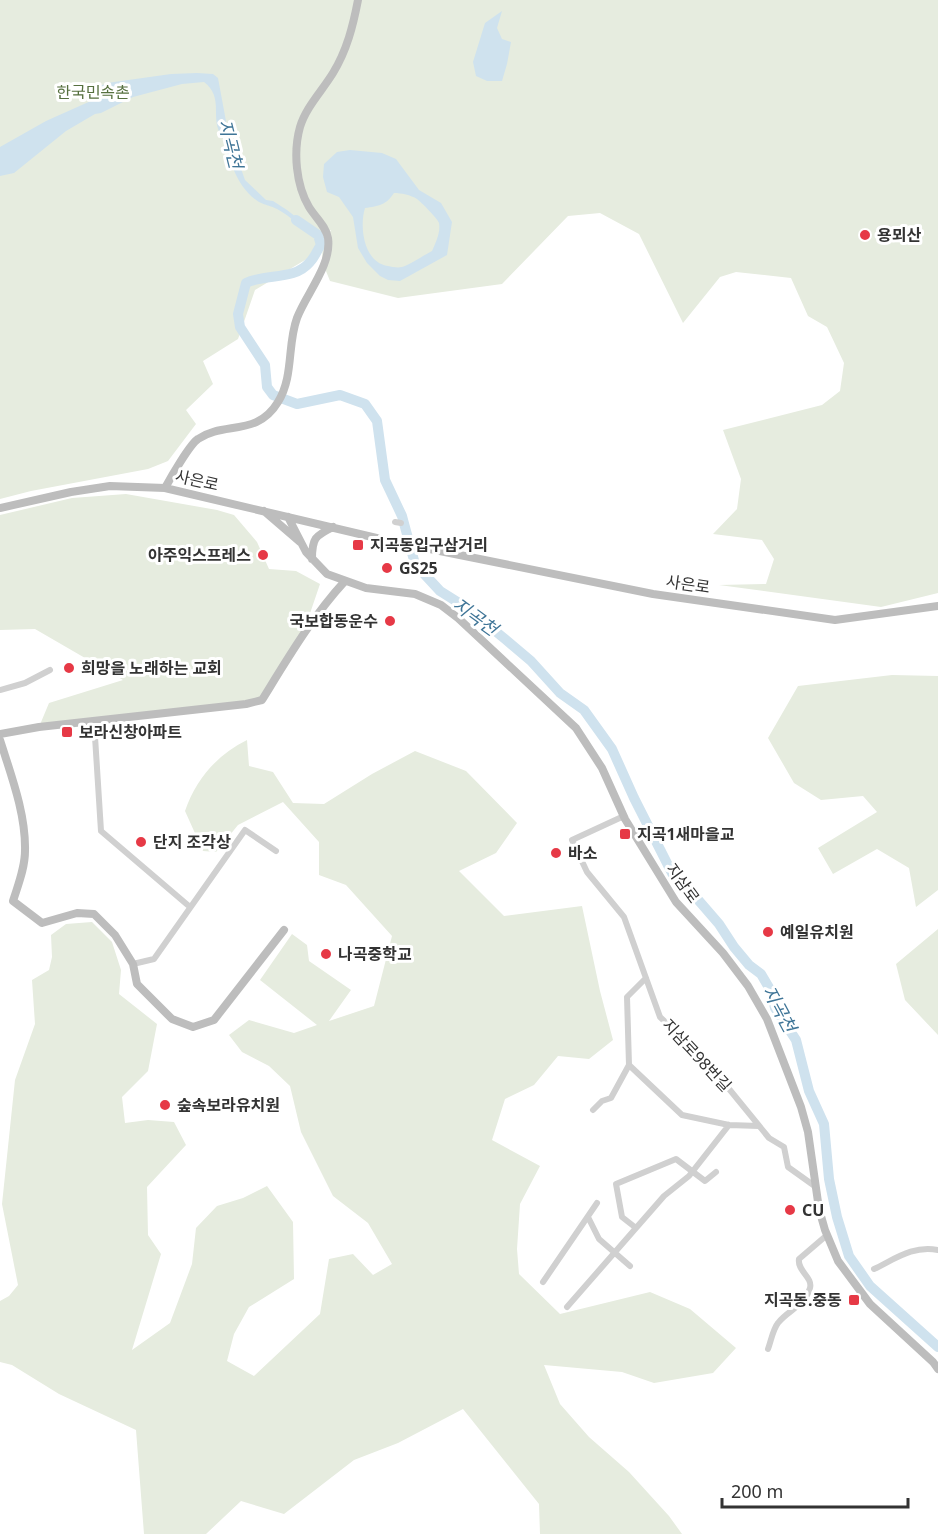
<svg xmlns="http://www.w3.org/2000/svg" width="938" height="1534" font-family="'Noto Sans','Noto Sans KR',sans-serif">
	<rect width="100%" height="100%" fill="#fff"/>
	<path fill="#e6ecdf" d="M 0,0 L 938,0 L 938,593 L 881,607 L 719,585 L 766,584 L 774,559 L 762,540 L 713,534 L 737,509 L 741,479 L 723,430 L 822,405 L 840,391 L 844,363 L 827,327 L 808,316 L 791,278 L 736,272 L 720,277 L 683,323 L 639,234 L 600,213 L 568,216 L 502,284 L 398,298 L 330,281 C 320,256 319,255 331,230 L 321,234 L 311,226 L 304,224 L 318,235 L 315,254 L 255,290 L 238,339 L 203,361 L 213,384 L 186,410 L 196,424 L 168,461 L 148,469 L 31,491 L 0,499 Z
		M 126,494 L 217,510 L 234,515 L 257,542 L 269,569 L 296,571 L 320,584 L 303,634 L 262,700 L 39,727 L 49,703 L 123,680 L 35,629 L 0,630 L 0,515 L 72,498 Z
		M 892,675 L 938,676 L 938,890 L 916,907 L 909,868 L 877,849 L 833,874 L 818,848 L 877,812 L 863,796 L 821,800 L 794,783 L 768,738 L 798,686 Z
		M 247,740 L 249,766 L 273,772 L 293,803 L 324,804 L 372,774 L 415,751 L 466,771 L 517,823 L 496,853 L 459,871 L 504,916 L 582,906 L 600,991 L 613,1040 L 589,1059 L 558,1056 L 534,1085 L 505,1099 L 492,1140 L 540,1166 L 520,1204 L 517,1249 L 519,1274 L 560,1314 L 650,1292 L 690,1309 L 736,1348 L 713,1373 L 654,1383 L 622,1372 L 544,1365 L 560,1404 L 589,1437 L 629,1472 L 669,1516 L 682,1534 L 540,1534 L 539,1504 L 463,1409 L 398,1443 L 354,1460 L 284,1514 L 241,1501 L 206,1534 L 144,1534 L 136,1430 L 59,1394 L 12,1365 L 0,1362 L 0,1301 L 9,1296 L 18,1285 L 2,1204 L 15,1080 L 35,1024 L 32,980 L 49,970 L 52,957 L 51,935 L 66,924 L 92,922 L 112,942 L 121,970 L 119,994 L 157,1024 L 148,1071 L 122,1097 L 125,1123 L 148,1120 L 174,1122 L 186,1145 L 147,1187 L 148,1235 L 161,1254 L 132,1350 L 170,1323 L 192,1264 L 196,1228 L 217,1206 L 243,1198 L 267,1186 L 293,1222 L 294,1279 L 249,1307 L 234,1334 L 227,1361 L 254,1376 L 320,1314 L 329,1259 L 353,1254 L 373,1275 L 392,1264 L 368,1223 L 333,1196 L 301,1132 L 290,1086 L 269,1066 L 242,1052 L 229,1035 L 249,1020 L 294,1033 L 317,1025 L 260,980 L 292,934 L 307,945 L 309,961 L 351,990 L 329,1021 L 374,1006 L 392,936 L 346,885 L 319,875 L 319,842 L 283,802 L 238,825 L 216,852 L 203,851 L 185,811 C 196,779 217,755 247,740 Z
		M 938,929 L 938,1035 L 905,1000 L 896,964 Z"/>
	<path fill="#cfe2ee" fill-rule="evenodd" d="M 502,11 L 497,28 L 502,39 L 511,42 L 507,64 L 502,81 L 487,81 L 476,76 L 473,62 L 485,23 Z
		M 197,73 L 213,74 L 218,78 L 228,132 L 245,180 L 266,200 L 273,201 L 287,210 L 310,228 C 296,225 289,215 277,209 C 271,206 265,205 259,202 C 236,187 230,160 222,136 C 209,119 225,98 204,82 L 182,84 L 133,97 L 101,113 L 95,114 L 66,131 L 14,173 L 0,176 L 0,147 L 46,121 L 93,100 L 98,87 L 107,83 L 171,74 Z
		M 350,150 L 382,153 L 396,159 L 419,190 L 441,203 L 452,222 L 447,255 L 400,281 L 388,280 L 380,276 L 367,263 L 358,248 L 353,217 L 339,197 L 327,192 L 323,177 L 324,164 L 337,152 ZM 394,193 C 401,193 411,195 417,199 C 421,202 438,219 439,223 C 441,232 435,244 432,251 C 422,256 412,264 402,267 C 398,268 392,267 388,266 C 364,263 359,227 365,208 C 379,206 386,205 394,193 Z"/>
	<g fill="none" stroke-linecap="round" stroke-linejoin="round">
		<path stroke="#cfe2ee" stroke-width="10" d="M 296,220 L 318,235 L 321,245 C 317,250 315,257 310,262 C 294,281 267,273 246,283 L 238,314 L 240,327 L 265,365 L 267,387 L 273,395 L 297,404 L 340,395 L 365,404 L 377,421 L 385,480 L 402,516 L 415,564 L 440,591 L 467,608 L 505,639 L 531,661 L 560,693 L 584,710 L 612,749 L 634,798 L 674,877 L 687,887 L 719,924 L 734,947 L 749,965 L 761,974 L 771,991 L 775,1008 L 796,1040 L 809,1091 L 824,1124 L 829,1179 L 837,1217 L 849,1256 L 870,1286 L 938,1347"/>
		<path stroke="#d0d0d0" stroke-width="6" d="M 395,522 L 401,523
			M 0,690 L 25,683 L 50,670
			M 94,721 L 101,831 L 190,907
			M 624,816 L 572,840 L 587,872 L 624,917 L 660,1017 L 703,1057 L 769,1138 L 784,1147 L 788,1167 L 816,1187
			M 133,964 L 154,959 L 245,830 L 276,851
			M 646,978 L 627,997 L 629,1065 L 682,1115 L 729,1125 L 759,1126
			M 593,1110 L 602,1101 L 611,1098 L 629,1065
			M 588,1217 L 599,1239 L 630,1266
			M 636,1228 L 622,1217 L 616,1184 L 676,1159 L 705,1181 L 716,1172
			M 874,1269 C 895,1259 913,1245 938,1250
			M 543,1282 L 597,1203
			M 567,1307 L 664,1196 L 689,1176 L 729,1125
			M 768,1349 C 771,1341 773,1329 778,1323 C 788,1310 805,1306 810,1288 C 813,1277 797,1271 799,1259 L 827,1235"/>
		<path stroke="#bdbdbd" stroke-width="8" d="M 165,488 C 171,477 190,444 198,439 C 224,421 257,437 278,402 C 294,376 287,345 297,318 C 306,294 332,265 328,238 C 326,226 315,217 309,207 C 296,185 293,152 300,127 C 306,107 322,91 333,73 C 347,50 353,26 358,0
			M 0,508 L 71,492 L 110,486 L 165,488 L 385,540 L 653,594 L 835,620 L 938,606
			M 264,511 L 300,542
			M 288,517 L 306,552 L 327,574 L 366,588 L 415,594 L 441,605 L 458,618 L 576,728 L 602,768 L 625,819 L 676,902 L 723,953 L 748,986 L 767,1019 L 801,1107 L 808,1132 L 819,1209 L 825,1230 L 838,1261 L 870,1304 L 933,1362 L 938,1369
			M 312,559 C 312,538 315,536 333,527
			M 0,734 L 39,727 L 246,704 L 262,700 C 288,658 312,617 345,581
			M 0,740 C 11,775 26,814 25,851 C 25,868 18,885 13,901 L 42,923 L 77,913 L 94,914 L 115,935 L 133,964 L 137,984 L 172,1019 L 193,1027 L 214,1020 L 284,930"/>
	</g>
	<g fill="#e63946" stroke="#fff" stroke-width="2">
		<circle cx="865" cy="235" r="6"/>
		<rect x="352" y="539" width="12" height="12" rx="3"/>
		<circle cx="263" cy="555" r="6"/>
		<circle cx="387" cy="568" r="6"/>
		<circle cx="390" cy="621" r="6"/>
		<circle cx="69" cy="668" r="6"/>
		<rect x="61" y="726" width="12" height="12" rx="3"/>
		<rect x="619" y="828" width="12" height="12" rx="3"/>
		<circle cx="141" cy="842" r="6"/>
		<circle cx="556" cy="853" r="6"/>
		<circle cx="768" cy="932" r="6"/>
		<circle cx="326" cy="954" r="6"/>
		<circle cx="165" cy="1105" r="6"/>
		<circle cx="790" cy="1210" r="6"/>
		<rect x="848" y="1294" width="12" height="12" rx="3"/>
	</g>
	<g text-anchor="middle" stroke-width="6" stroke-linejoin="round" paint-order="stroke">
		<g font-size="16" fill="#56703f" stroke="#fff">
			<text x="93" y="98">한국민속촌</text>
		</g>
		<g font-size="16" font-weight="bold" fill="#333" stroke="#fff" text-anchor="start">
			<text x="877" y="241">용뫼산</text>
			<text x="370" y="551">지곡동입구삼거리</text>
			<text x="251" y="561" text-anchor="end">아주익스프레스</text>
			<text x="399" y="574">GS25</text>
			<text x="378" y="627" text-anchor="end">국보합동운수</text>
			<text x="81" y="674">희망을 노래하는 교회</text>
			<text x="79" y="738">보라신창아파트</text>
			<text x="637" y="840">지곡1새마을교</text>
			<text x="153" y="848">단지 조각상</text>
			<text x="568" y="859">바소</text>
			<text x="780" y="938">예일유치원</text>
			<text x="338" y="960">나곡중학교</text>
			<text x="177" y="1111">숲속보라유치원</text>
			<text x="802" y="1216">CU</text>
			<text x="842" y="1306" text-anchor="end">지곡동.중동</text>
		</g>
		<g font-size="16" fill="#333" stroke="#fff">
			<text transform="translate(197 480) rotate(13)" y="6">사은로</text>
			<text transform="translate(688 584) rotate(8)" y="6">사은로</text>
			<text transform="translate(683 883) rotate(54)" y="6">지삼로</text>
			<text transform="translate(697 1055) rotate(47)" y="6">지삼로98번길</text>
		</g>
		<g font-size="18" font-style="italic" fill="#3f7597" stroke="#fff">
			<text transform="translate(230 144) rotate(76)" y="6">지곡천</text>
			<text transform="translate(475 617) rotate(36)" y="6">지곡천</text>
			<text transform="translate(779 1009) rotate(62)" y="6">지곡천</text>
		</g>
	</g>
	<path d="M722 1498v9h186v-9" fill="none" stroke="#333333" stroke-width="3"/>
	<text x="731" y="1498" font-size="18" fill="#333333" stroke="#ffffff" stroke-width="4.5" paint-order="stroke">200 m</text>
</svg>
